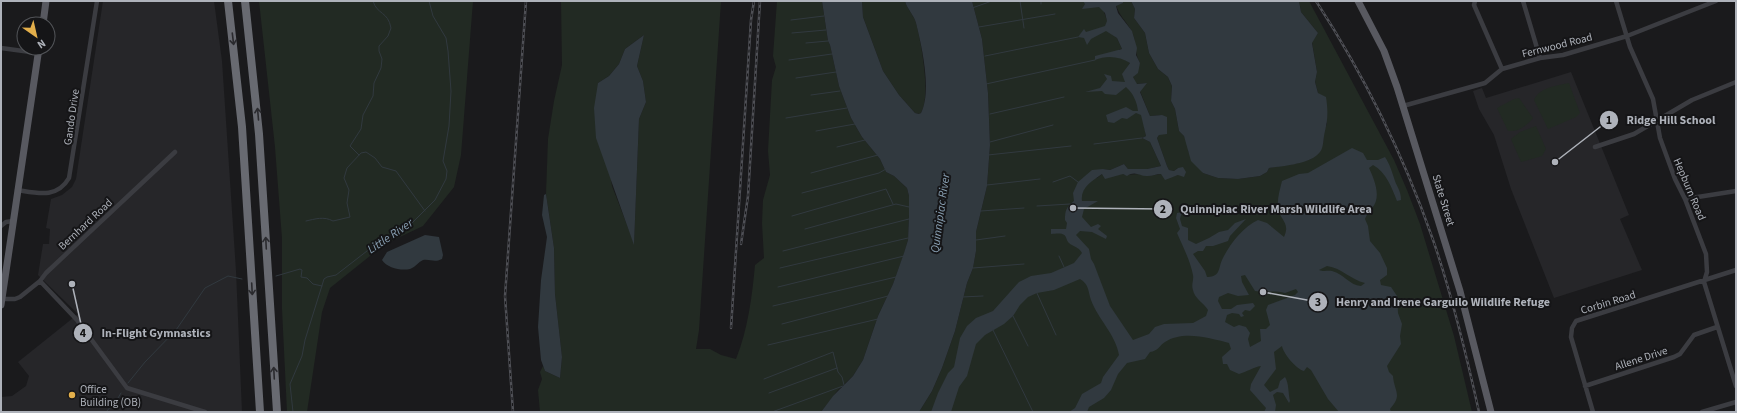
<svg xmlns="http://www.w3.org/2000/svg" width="1737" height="413" font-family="'Source Sans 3',sans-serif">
	<rect width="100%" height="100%" fill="#1a1a1c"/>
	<path fill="#262629" d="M 103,1 L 214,1 L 222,61 L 236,271 L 242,412 L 1,412 L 1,397 L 12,396 L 26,386 L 29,376 L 18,362 L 78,314 L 38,275 L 43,244 L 49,244 L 50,229 L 46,228 L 51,199 L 62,195 L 72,187 L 76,179 Z
		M 1571,72 L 1629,215 L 1620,219 L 1642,270 L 1554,298 L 1511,189 L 1494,135 L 1479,109 L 1473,91 L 1482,88 L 1486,98 Z"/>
	<path fill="#222a23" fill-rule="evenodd" d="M 259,1 L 473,1 L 461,155 L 454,187 L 423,226 L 385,244 L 330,288 L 322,312 L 307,412 L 287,412 L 282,309 L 282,238 L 275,147 Z
		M 561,1 L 721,1 L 699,330 L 696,349 L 710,349 L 721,355 L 736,359 C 748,329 752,297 755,265 L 764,258 L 762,223 L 763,200 L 770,175 L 768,151 L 772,80 L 776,67 L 773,56 L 777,1 L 822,1 L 828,41 L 830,45 L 839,86 L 851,118 L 862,137 L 880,159 L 886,172 L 894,176 L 907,188 L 909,196 L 909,215 L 908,240 L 904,254 L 893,284 L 878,316 L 863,360 L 853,376 L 838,390 L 821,412 L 540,412 L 538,390 L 542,379 L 540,372 L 543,366 L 545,371 L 560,378 L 562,357 L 555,294 L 554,248 L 546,194 L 548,139 L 554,101 L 562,65 ZM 644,35 L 637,66 L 643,81 L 646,102 L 639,119 L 634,243 L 612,186 L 598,83 L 609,76 L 619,64 L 625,49 Z
		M 862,1 L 905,1 C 907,9 914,15 916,23 C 921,41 932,100 920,114 L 915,113 L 899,95 L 883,71 L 863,17 Z
		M 972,1 L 1100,1 L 1112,34 L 1117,38 L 1122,49 L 1119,49 L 1123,58 L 1130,63 L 1126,69 L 1145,118 L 1143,119 L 1146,136 L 1142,138 L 1150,142 L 1161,166 L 1147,169 L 1128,169 L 1124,164 L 1110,170 L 1103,169 L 1082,179 L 1097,178 L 1102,174 L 1123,174 L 1125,175 L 1139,174 L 1148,176 L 1161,174 L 1172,177 L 1178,175 L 1178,168 L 1174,171 L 1169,170 L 1167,166 L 1157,138 L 1159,135 L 1162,115 L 1150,116 L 1140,91 L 1146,83 L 1136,84 L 1133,77 L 1140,63 C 1134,53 1137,40 1131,30 C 1126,21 1119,15 1116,5 L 1123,3 L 1123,1 L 1131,1 L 1135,9 L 1134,18 L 1145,33 L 1149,53 L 1158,69 L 1168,77 L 1172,86 L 1171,101 L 1175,109 L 1179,131 L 1184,136 L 1188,145 L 1188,151 L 1203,173 L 1218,178 L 1238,179 L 1260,176 L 1267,172 L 1269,168 L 1294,164 L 1311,159 L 1323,144 L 1324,131 L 1327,124 L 1315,82 L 1317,72 L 1312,42 L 1318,33 L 1301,12 L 1299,1 L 1309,1 L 1394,160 L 1407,190 L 1420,224 L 1454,336 L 1472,412 L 919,412 L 932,391 L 942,368 L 955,331 L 967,283 L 973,268 L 976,251 L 976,232 L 987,186 L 990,145 L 988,93 L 982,39 Z
		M 1569,83 L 1580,113 L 1576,117 L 1548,129 L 1534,100 C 1540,87 1556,86 1569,83 Z
		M 1519,98 L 1533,118 C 1526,126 1519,132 1508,131 L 1497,108 L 1514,99 Z
		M 1536,126 L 1546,149 L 1542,156 L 1521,162 L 1511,139 L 1520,132 Z"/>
	<path fill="#31393f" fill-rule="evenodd" d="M 822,1 L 862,1 L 863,17 L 883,71 L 899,95 L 915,113 L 919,114 L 921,113 C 932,91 922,47 916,23 C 914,15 907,9 905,1 L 972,1 L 982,39 L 988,93 L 990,145 L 987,186 L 976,232 L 976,251 L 973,268 L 967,283 L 955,331 L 942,368 L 932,391 L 919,412 L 821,412 L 833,396 L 853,376 L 863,360 L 878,316 L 893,284 L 904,253 L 908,240 L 909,215 L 909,196 L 907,188 L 894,176 L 886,172 L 880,159 L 862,137 L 851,118 L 839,86 L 830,45 L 828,41 Z
		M 1083,1 L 1123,1 L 1123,3 L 1116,6 L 1118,13 L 1132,31 L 1137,48 L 1136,55 L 1140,63 L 1138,73 L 1133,77 L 1137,84 L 1147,83 L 1140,92 L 1150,116 L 1162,115 L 1167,117 L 1167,134 L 1159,135 L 1157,138 L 1167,166 L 1169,170 L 1174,171 L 1178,168 L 1183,167 L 1186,172 L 1184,177 L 1178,175 L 1165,180 L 1161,174 C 1156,174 1153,176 1148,176 C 1140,177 1136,170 1127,176 L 1123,174 L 1105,179 L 1102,174 C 1092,181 1080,188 1082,201 L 1098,201 L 1084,209 L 1082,217 L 1091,227 L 1098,224 L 1101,226 L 1098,229 L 1107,236 L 1106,239 L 1092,232 L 1080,231 L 1076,235 L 1089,249 L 1091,259 L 1094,264 L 1110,306 L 1133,340 L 1149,334 L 1155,327 L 1164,324 L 1193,323 L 1206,316 L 1208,310 C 1204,303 1194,298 1193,290 C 1191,285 1194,280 1193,275 C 1190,260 1183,247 1177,233 L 1180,229 L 1176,218 L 1177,213 L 1187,211 L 1181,215 L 1180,219 L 1182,226 L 1188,228 L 1188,240 L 1196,244 L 1209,238 L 1219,232 L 1228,230 L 1235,223 L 1246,219 L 1230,236 L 1228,241 L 1213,246 L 1206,246 L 1203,251 L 1198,251 L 1193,254 L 1205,271 L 1207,277 C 1211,277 1216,276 1218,272 C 1220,268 1220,264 1222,260 C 1229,245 1243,227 1258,220 L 1267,223 L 1284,237 C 1291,222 1279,220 1278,207 C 1277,199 1280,189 1282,181 L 1299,174 L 1308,173 L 1352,148 L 1363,153 L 1367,160 L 1378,160 L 1385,157 C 1390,165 1391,169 1394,178 C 1396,186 1401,190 1401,200 L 1397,201 C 1392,188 1386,172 1373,165 L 1369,168 C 1374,179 1382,197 1372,208 C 1369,212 1367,214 1365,219 L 1368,226 L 1370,241 L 1380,253 L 1387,268 L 1387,275 L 1380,280 L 1381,285 L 1391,287 L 1397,296 L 1398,313 L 1402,324 L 1400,336 L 1401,344 L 1387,366 L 1389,372 L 1393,376 C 1394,391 1403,395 1390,409 L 1391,412 L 1339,412 L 1328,399 L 1311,370 L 1307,367 L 1304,371 C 1296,369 1283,353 1282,346 L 1274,352 L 1276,369 L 1264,385 L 1270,392 L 1278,388 L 1280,381 L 1285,377 C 1289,383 1288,393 1290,401 L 1289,403 L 1283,393 L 1277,392 L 1273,395 L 1276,405 L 1275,412 L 1264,412 L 1266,408 L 1250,390 L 1251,384 L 1261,366 C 1253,367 1247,372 1239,374 L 1230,370 L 1227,364 L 1223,364 L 1222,357 L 1231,349 L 1229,343 C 1210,338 1183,330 1165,342 C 1159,346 1158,351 1150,352 L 1145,359 L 1127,363 L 1118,374 L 1111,390 L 1104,398 L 1089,407 L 1087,412 L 1069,412 L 1075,408 L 1082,394 L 1101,383 L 1103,377 L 1119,355 C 1116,335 1098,319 1091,300 C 1088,291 1089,284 1080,279 L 1054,290 L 1037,293 L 1028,297 L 1020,305 L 1013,316 L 1004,324 L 985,335 L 976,344 L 967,376 L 959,387 L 951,412 L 931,412 L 938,393 L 948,373 L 954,367 L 960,338 L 967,326 L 976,318 L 993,311 L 1019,282 L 1031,276 L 1051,273 L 1074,263 L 1082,253 C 1079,248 1077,248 1072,245 C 1062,240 1072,231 1051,234 L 1051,229 L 1066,229 L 1067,223 L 1065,220 C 1065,211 1066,207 1074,201 L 1073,193 L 1078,182 L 1092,170 L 1103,169 L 1110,170 L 1124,164 L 1128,169 L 1147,169 L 1161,166 L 1150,142 L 1142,138 L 1146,136 L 1141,115 L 1136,113 L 1127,119 L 1122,118 L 1114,123 L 1108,122 L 1106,115 L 1126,107 L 1133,111 L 1138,111 C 1137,102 1133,93 1126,87 L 1116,95 L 1105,94 L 1102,91 L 1085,92 L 1100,88 L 1107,79 L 1104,74 L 1111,76 L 1112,81 L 1125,82 L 1122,74 L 1130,63 C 1120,56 1106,55 1095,60 L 1095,56 L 1122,49 L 1117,38 L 1106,31 L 1091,39 L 1087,45 L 1084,38 L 1078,37 L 1084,29 L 1086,32 L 1105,26 L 1107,21 L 1105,13 L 1099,7 L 1082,9 L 1085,4 ZM 1327,266 C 1342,268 1351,280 1365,283 L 1361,286 C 1349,285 1344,274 1332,271 C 1328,270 1324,272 1319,270 ZM 1245,275 L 1255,291 C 1265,293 1274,290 1285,293 L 1296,289 L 1298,292 L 1295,295 L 1268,305 L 1266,310 L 1270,325 L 1266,329 L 1260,329 L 1261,341 L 1250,347 L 1248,339 L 1250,333 L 1246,327 L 1239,325 L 1234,327 L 1225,322 L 1227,315 L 1232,313 L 1239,314 L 1241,317 L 1244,316 L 1242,313 L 1245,310 L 1250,311 L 1255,306 L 1253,303 L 1237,305 L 1231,309 L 1222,309 L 1218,301 L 1219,297 L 1228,293 L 1238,296 L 1249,295 L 1242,282 L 1241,276 Z
		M 1131,1 L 1299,1 L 1301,12 L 1318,33 L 1312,43 L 1317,72 L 1315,82 L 1318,93 L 1326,97 C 1328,110 1328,119 1325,131 C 1323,138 1324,147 1320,152 C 1311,164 1283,166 1269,168 L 1267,172 L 1260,176 L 1238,179 L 1218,178 L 1203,173 L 1191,161 L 1184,136 L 1179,131 L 1175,109 L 1171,101 L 1172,86 L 1168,77 L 1158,69 L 1149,53 L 1145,33 L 1134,18 L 1135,9 Z
		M 644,35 L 637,66 L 643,81 L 646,102 L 639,119 L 634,245 L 596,138 L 594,108 L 598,83 L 609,76 L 619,64 L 625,49 Z
		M 546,194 L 554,248 L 555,294 L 562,357 L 560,378 L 545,371 L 541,360 L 538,327 L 541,280 L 547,237 L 542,215 L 544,195 Z
		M 425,235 L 439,237 L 443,255 L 442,259 C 434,263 431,259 423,260 C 418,262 416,267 410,269 C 401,271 387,268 382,260 L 387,252 Z"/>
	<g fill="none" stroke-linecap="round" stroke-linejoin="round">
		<path stroke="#31393f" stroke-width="1" d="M 1020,1 L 1024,28
			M 1041,1 L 1041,4
			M 972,8 L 992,1
			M 791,20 L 824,16
			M 979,27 L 1055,14
			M 792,33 L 826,30
			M 806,43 L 828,41
			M 985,56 L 1078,37
			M 789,60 L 832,54
			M 796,78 L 836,72
			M 986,84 L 1095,60
			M 811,95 L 840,91
			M 990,114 L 1064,97
			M 786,118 L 847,108
			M 816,131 L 855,124
			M 990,142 L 1053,125
			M 1094,144 L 1142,138
			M 837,147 L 865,140
			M 359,155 L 350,146 L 361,129 L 363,115 L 373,96 L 374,83 L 381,68 L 382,59 L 379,51 L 379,46 L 388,36 L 391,28 C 388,11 377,15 373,1
			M 988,155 L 1071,146
			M 811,173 L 878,155
			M 1053,182 L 1070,176 L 1078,182
			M 987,185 L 1040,179
			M 802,193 L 879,173 L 886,169
			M 1037,206 L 1070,204
			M 981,211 L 1024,208
			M 792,216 L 886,189 L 893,204
			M 306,221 C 315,219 324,216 333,221 L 350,217 L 347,203 L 349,190 L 344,178 L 347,168 L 361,153 L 366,152 L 375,158 L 382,167 L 396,171 L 425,211
			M 805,229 L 896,204 L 909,207
			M 976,240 L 1005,236
			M 783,251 L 909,219
			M 1059,256 L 1064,267
			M 780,268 L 908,238
			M 973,268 L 1024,264
			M 276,276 L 300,269 L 302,270 L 301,277 L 307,278 L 313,284 L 322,286
			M 778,287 L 904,256
			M 1036,291 L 1056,335
			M 962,297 L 983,296
			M 773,306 L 896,277
			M 1013,316 L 1028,346
			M 782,324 L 888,296
			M 993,330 L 1033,412
			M 768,345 L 878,319
			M 764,379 L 833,352 L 838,372 L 842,377 L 844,385
			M 128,383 L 145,362 L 176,330 L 205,288 L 228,276 L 242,279
			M 769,393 L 837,368
			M 118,398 L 121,393
			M 106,412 L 114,403
			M 293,412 L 290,384 L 302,356 L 305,340 L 324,279 L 327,277 L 336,275 L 376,244 L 412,223 L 435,200 L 446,179 L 447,171 L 443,161 L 449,126 L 451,91 L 448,51 L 446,38 L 433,16 L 429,1
			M 772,412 L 843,386"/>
		<path stroke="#3b3c41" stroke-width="4.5" d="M 1475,1 L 1474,5 L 1502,69
			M 1523,1 L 1540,58
			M 1616,1 L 1630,47 L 1653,99 L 1660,138 L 1675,179 L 1685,199 L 1706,254 L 1707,272 L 1704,282 L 1736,386
			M 1,48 L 38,53
			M 1403,106 L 1485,83 L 1502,69 L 1540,58 L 1563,55 L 1627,36 L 1716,1
			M 1595,147 L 1634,134 L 1692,100 L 1736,82
			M 17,190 C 37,193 57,199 69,178 L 97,1
			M 1685,199 L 1736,191
			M 1,226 L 6,222 L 13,221
			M 40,281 L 77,320 L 127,388 L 205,412
			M 2,299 L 15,299 L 20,297 L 40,281 L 46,273 L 175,152
			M 1585,386 L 1674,357 L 1680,354 L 1694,335 L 1717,327
			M 1593,412 L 1571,337 L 1572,328 L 1576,321 L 1736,270
			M 1702,412 L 1736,402"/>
		<path stroke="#585960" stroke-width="7" d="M 1358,1 L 1384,51 L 1397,87 L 1460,291 L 1491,412
			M 43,24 L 46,1
			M 1,305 L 39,48"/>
		<path stroke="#686a71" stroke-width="8" d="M 228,1 L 242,127 L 260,412
			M 245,1 L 259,134 L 277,412"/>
		<g stroke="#4f5056" stroke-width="2.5">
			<path id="rail" d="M 1316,1 C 1364,75 1403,154 1432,237 C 1452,294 1466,353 1479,412
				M 741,244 L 748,196 L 760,1
				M 731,328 L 751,20 L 754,1
				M 513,412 L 505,296 L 526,1"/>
		</g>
		<use href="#rail" stroke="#151517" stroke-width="1" stroke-dasharray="3" stroke-linecap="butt"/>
	</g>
	<defs><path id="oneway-shaft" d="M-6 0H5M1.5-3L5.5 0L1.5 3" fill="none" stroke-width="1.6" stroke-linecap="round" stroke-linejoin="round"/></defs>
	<g stroke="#2a2a2e">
		<use href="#oneway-shaft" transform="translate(233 39) rotate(83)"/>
		<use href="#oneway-shaft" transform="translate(258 114) rotate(-95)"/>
		<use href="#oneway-shaft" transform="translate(266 243) rotate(-93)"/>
		<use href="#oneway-shaft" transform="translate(252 289) rotate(87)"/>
		<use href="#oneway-shaft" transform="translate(274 373) rotate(-93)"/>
	</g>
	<circle fill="#e3af4b" stroke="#151517" stroke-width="1.5" cx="72" cy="395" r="4"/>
	<g text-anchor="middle" stroke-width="4" stroke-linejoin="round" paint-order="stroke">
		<g font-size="11" fill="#aeb2ba" stroke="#151517">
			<text transform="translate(1557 45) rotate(-14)" y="4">Fernwood Road</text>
			<text transform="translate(71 117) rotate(-82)" y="4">Gando Drive</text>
			<text transform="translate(1690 189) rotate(67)" y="4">Hepburn Road</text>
			<text transform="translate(1444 200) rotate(73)" y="4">State Street</text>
			<text transform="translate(85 224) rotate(-43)" y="4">Bernhard Road</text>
			<text transform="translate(1608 302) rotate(-17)" y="4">Corbin Road</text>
			<text transform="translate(1641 358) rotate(-18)" y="4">Allene Drive</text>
		</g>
		<g font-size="11" fill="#aeb2ba" stroke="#151517" text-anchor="start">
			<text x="80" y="393">Office<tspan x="80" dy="13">Building (OB)</tspan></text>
		</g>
		<g font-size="12" font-style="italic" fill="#889fb2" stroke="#151517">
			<text transform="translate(940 213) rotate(-82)" y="4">Quinnipiac River</text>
			<text transform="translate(390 236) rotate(-34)" y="4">Little River</text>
		</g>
	</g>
	<path fill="none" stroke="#aeb2ba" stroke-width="1.5" d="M1555 162L1609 120M1073 208L1163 209M1263 292L1318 302M72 284L83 333"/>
	<g fill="#aeb2ba" stroke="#151517" stroke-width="1.5">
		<circle cx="1555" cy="162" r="4"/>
		<circle cx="1073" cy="208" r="4"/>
		<circle cx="1263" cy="292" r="4"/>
		<circle cx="72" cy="284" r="4"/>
		<circle cx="1609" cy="120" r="10"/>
		<circle cx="1163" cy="209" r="10"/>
		<circle cx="1318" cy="302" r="10"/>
		<circle cx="83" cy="333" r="10"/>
	</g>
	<g font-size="12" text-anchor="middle" font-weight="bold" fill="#111">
		<text x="1609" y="124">1</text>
		<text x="1163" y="213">2</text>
		<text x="1318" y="306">3</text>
		<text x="83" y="337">4</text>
	</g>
	<g font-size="12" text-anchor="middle" font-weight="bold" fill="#aeb2ba" stroke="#151517" stroke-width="4" stroke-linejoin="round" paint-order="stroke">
		<text x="1671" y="124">Ridge Hill School</text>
		<text x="1276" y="213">Quinnipiac River Marsh Wildlife Area</text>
		<text x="1443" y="306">Henry and Irene Garguilo Wildlife Refuge</text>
		<text x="156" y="337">In-Flight Gymnastics</text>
	</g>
	<rect width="1737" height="413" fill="none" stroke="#aeb2ba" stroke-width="4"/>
	<g transform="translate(36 36) rotate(146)"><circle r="19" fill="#151517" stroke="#525458"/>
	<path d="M0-3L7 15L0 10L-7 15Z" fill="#e3af4b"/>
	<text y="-6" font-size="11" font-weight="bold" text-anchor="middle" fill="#aeb2ba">N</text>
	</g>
</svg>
